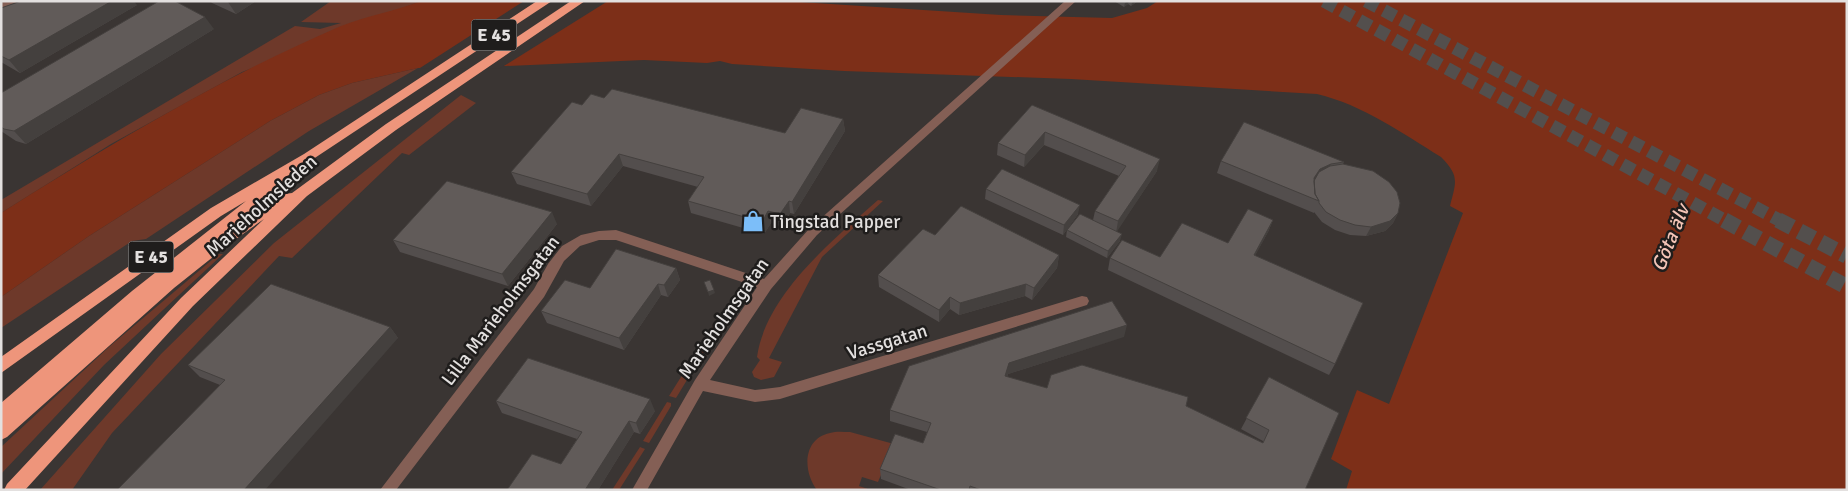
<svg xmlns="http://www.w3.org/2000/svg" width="1848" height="491" font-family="Signika,sans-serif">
	<rect width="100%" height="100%" fill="#3a3533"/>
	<path fill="#6e392a" d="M 331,1 L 421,1 L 242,72 L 111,144 L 1,213 L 1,200 L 295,26 L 320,29 L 341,23 L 301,22 Z
		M 418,68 L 309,131 L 146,239 L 132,241 L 1,328 L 1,297 L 89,236 L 270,121 L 319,95 L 352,83 Z
		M 461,95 L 476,103 L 409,155 L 402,153 L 292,258 L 279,256 L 112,433 L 72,490 L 40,490 L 161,354 L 274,243 Z
		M 878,200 L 883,201 L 822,257 L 769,358 L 782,362 L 774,377 L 761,380 L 754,377 L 752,372 L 760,360 L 757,357 C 766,294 833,240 878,200 Z
		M 219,254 L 223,254 L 104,365 L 1,474 L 1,447 L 110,346 Z
		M 720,315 L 726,316 L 676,398 L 669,396 Z
		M 667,402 L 671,403 L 671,406 L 649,443 L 643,441 Z
		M 850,432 L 894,444 L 878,482 L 862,477 L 859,486 L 871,490 L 817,490 C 803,472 802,439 830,433 C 836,431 844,432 850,432 Z
		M 640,447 L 645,449 L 619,490 L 612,490 Z"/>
	<path fill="#7d2f18" d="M 421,1 L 784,1 L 1001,15 L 1112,18 L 1147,8 L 1158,1 L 1847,1 L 1847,490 L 1346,490 L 1352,471 L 1331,459 L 1357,390 L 1389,404 L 1463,213 L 1450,206 C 1456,182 1460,176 1441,157 C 1402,133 1363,105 1317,94 L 1071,79 L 844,71 L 732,64 L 720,61 L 707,63 L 644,60 L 506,66 L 418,68 L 352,83 L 319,95 L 270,121 L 89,236 L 1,297 L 1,213 C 111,144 222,77 341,26 C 367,16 395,11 421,1 Z"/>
	<path fill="#3a3533" d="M 524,1 L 608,1 L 499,69 L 420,68 Z"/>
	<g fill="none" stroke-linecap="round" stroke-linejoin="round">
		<path stroke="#534f4d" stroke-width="13" stroke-dasharray="13 7" stroke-linecap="butt" d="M 1324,1 L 1726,221
			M 1366,1 L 1781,221"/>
		<path stroke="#534f4d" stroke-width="16" stroke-dasharray="16 8" stroke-linecap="butt" d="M 1724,220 L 1847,287
			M 1778,220 L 1847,256"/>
		<path fill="#845f55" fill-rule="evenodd" d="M 5,1 L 21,1 L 1,9 L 1,3 Z
			M 1065,1 L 1076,1 L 817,235 L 771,289 L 710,380 L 755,390 L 780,387 L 1082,296 L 1087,297 L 1089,301 L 1087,305 L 780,399 L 755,402 L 703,391 L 647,490 L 632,490 L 695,380 L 757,287 L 616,240 L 599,240 L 580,246 L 564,261 L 544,297 L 396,490 L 380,490 L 534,289 L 548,264 L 562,246 L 581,235 L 599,231 L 616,230 L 764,279 L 809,229 Z"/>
		<path fill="#ee957b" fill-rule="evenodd" d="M 537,1 L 552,1 L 286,177 L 288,181 L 286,185 L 248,215 L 285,194 L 292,193 L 386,124 L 571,1 L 585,1 L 396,130 L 307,196 L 193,306 L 25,490 L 4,490 L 7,484 L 181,298 L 264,219 L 233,241 L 174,288 L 7,437 L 1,440 L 1,403 L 132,291 L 246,201 L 221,216 L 1,373 L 1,357 L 211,208 L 304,154 Z"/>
	</g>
	<path fill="#534e4d" d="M 210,1 L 256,1 L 236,14 L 212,3 Z
		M 1114,1 L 1138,1 L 1131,6 L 1128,4 L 1124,7 Z
		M 137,5 L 20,73 L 1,62 L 1,8 Z
		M 214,29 L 26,144 L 16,141 L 1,131 L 1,93 Z
		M 604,98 L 785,133 L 843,119 L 845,131 L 794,214 L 790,213 L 782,227 L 771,223 L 764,234 L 691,213 L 688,201 L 698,187 L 623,166 L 591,206 L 517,184 L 511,172 L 582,105 Z
		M 1032,105 L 1157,171 L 1116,232 L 1120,241 L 1107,258 L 1066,237 L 1067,230 L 1093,220 L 1095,211 L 1119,176 L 1044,145 L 1024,167 L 997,155 L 998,143 Z
		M 1221,161 L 1344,162 L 1343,164 L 1398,213 L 1393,223 L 1385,231 L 1366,236 L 1350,235 L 1335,230 L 1322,222 L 1314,212 L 1314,213 L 1217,173 Z
		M 986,189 L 1078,214 L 1063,235 L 985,199 Z
		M 1273,220 L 1268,232 L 1255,255 L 1335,364 L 1329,375 L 1108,270 L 1110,258 L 1160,257 L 1228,243 Z
		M 557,224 L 508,286 L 400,252 L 393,240 Z
		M 935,235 L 1059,255 L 1057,268 L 1032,300 L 1025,296 L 959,315 L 950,309 L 939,322 L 879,287 L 878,275 Z
		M 676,268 L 680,280 L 668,297 L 661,295 L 624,350 L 547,323 L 541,311 Z
		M 390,327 L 398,338 L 220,385 L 200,377 L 188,365 Z
		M 1124,337 L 1008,374 L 1007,377 L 1047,388 L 1186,406 L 1263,443 L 1263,441 L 1241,429 L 1269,377 L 1305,490 L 911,490 L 881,479 L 880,469 L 923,443 L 927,432 L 890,421 L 890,410 Z
		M 496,401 L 655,411 L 640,434 L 634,432 L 598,490 L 507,490 L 561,464 L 577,439 L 502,413 Z"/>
	<path fill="#44403e" d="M 112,1 L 134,1 L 137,5 L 20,73 L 9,60 Z
		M 229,1 L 256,1 L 236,14 L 228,2 Z
		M 1128,1 L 1129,1 L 1128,4 L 1124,7 L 1125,3 Z
		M 1134,1 L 1138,1 L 1131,6 L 1132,3 Z
		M 205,17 L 214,29 L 26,144 L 14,131 Z
		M 843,119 L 845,131 L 794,214 L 792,202 Z
		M 1045,132 L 1044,145 L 1024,167 L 1025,155 Z
		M 619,154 L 623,166 L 591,206 L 587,194 Z
		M 1160,159 L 1157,171 L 1116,233 L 1118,221 Z
		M 1331,164 L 1325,176 L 1315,182 L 1314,178 L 1320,169 Z
		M 789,201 L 790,213 L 782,227 L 780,214 Z
		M 1080,205 L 1078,214 L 1063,235 L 1064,225 Z
		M 768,211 L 771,223 L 764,234 L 762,222 Z
		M 552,212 L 557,224 L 508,286 L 502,274 Z
		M 1398,213 L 1393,223 L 1385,231 L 1366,236 L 1371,227 Z
		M 1273,220 L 1268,232 L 1249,267 L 1254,255 Z
		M 1122,234 L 1120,241 L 1107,258 L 1108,251 Z
		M 1059,255 L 1057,268 L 1032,300 L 1034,288 Z
		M 676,268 L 680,280 L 668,297 L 664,285 Z
		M 658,284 L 661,295 L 624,350 L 619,338 Z
		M 1026,284 L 1025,296 L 959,315 L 960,303 Z
		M 714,290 L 715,293 L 709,296 L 708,292 Z
		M 950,297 L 950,309 L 939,322 L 939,310 Z
		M 1127,325 L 1124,337 L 1008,374 L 1003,388 L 1005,376 L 1009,363 Z
		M 390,327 L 398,338 L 265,490 L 244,490 Z
		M 650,399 L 655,411 L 640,434 L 636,423 Z
		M 629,421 L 634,432 L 598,490 L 585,490 Z"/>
	<path fill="#615b59" stroke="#44403e" d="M 21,1 L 112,1 L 9,60 L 1,56 L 1,8 Z
		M 159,1 L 175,1 L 205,17 L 14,131 L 4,129 L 1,127 L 1,93 Z
		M 612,89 L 785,133 L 801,108 L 843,119 L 792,202 L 789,201 L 780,214 L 768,211 L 762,222 L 688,201 L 704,177 L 619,154 L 587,194 L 511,172 L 572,102 L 582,105 L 591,94 L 604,98 Z
		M 1032,105 L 1160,159 L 1118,221 L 1095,211 L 1126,166 L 1045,132 L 1025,155 L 998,143 Z
		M 1244,122 L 1344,162 L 1331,164 L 1320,169 L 1314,178 L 1315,194 L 1319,201 L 1221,161 Z
		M 1343,164 L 1373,171 L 1389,182 L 1397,192 L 1400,203 L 1398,213 L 1390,221 L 1371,227 L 1355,225 L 1340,220 L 1326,212 L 1319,203 L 1319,201 L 1315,194 L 1314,181 L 1319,172 L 1330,166 Z
		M 1002,169 L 1080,205 L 1064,225 L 986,189 Z
		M 447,181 L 552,212 L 502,274 L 393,240 Z
		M 961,206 L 1059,255 L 1034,288 L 1026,284 L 960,303 L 950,297 L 939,310 L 878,275 L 923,229 L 935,235 Z
		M 1248,209 L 1273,220 L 1254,255 L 1363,303 L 1335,364 L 1110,258 L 1122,240 L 1160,257 L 1182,223 L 1228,243 Z
		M 1080,214 L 1122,234 L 1108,251 L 1067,230 Z
		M 616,249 L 676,268 L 664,285 L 658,284 L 619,338 L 541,311 L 565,280 L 590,288 Z
		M 710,280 L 714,290 L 708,292 L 704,282 Z
		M 271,284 L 390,327 L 244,490 L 117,490 L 225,380 L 188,365 Z
		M 1112,301 L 1127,325 L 1009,363 L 1005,376 L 1047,388 L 1051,375 L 1082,365 L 1188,397 L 1186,406 L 1263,443 L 1269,430 L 1246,418 L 1269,377 L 1339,413 L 1305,490 L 981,490 L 970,486 L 969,490 L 941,490 L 880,469 L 895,434 L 923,443 L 931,423 L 890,410 L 909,366 Z
		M 528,358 L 650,399 L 636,423 L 629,421 L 585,490 L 507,490 L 532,454 L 561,464 L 582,432 L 496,401 Z"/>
	<defs>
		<g id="shop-bare" transform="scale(1.725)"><path d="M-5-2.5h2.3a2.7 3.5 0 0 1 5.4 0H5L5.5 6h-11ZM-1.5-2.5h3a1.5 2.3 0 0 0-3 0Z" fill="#7cbef9" stroke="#1f1d1c" stroke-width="2.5" paint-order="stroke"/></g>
	</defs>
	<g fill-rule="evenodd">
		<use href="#shop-bare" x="753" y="221"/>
	</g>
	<g text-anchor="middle" stroke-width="5" stroke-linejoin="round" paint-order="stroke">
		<g fill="#1f1d1c" stroke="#a8a6a4" stroke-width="1">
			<rect x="471.5" y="19.5" width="45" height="31" rx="4"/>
			<rect x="128.5" y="241.5" width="45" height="31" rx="4"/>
		</g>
		<g font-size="18" font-weight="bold" fill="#e3e0df">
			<text x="494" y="41">E 45</text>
			<text x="151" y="263">E 45</text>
		</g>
		<g font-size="19" fill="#e3e0df" stroke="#1f1d1c">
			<text transform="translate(261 205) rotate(-42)" y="7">Marieholmsleden</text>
			<text transform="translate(500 310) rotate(-53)" y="7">Lilla Marieholmsgatan</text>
			<text transform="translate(723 318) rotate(-55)" y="7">Marieholmsgatan</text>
			<text transform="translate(887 341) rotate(-17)" y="7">Vassgatan</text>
		</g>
		<g font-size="19" fill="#e3e0df" stroke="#1f1d1c" text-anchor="start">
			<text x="770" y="228">Tingstad Papper</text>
		</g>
		<g font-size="20" font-style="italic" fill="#f4c5b7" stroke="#1f1d1c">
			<text transform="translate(1670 238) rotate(-68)" y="7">Göta älv</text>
		</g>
	</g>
	<rect width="1848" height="491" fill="none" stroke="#e3e0df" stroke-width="5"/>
</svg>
